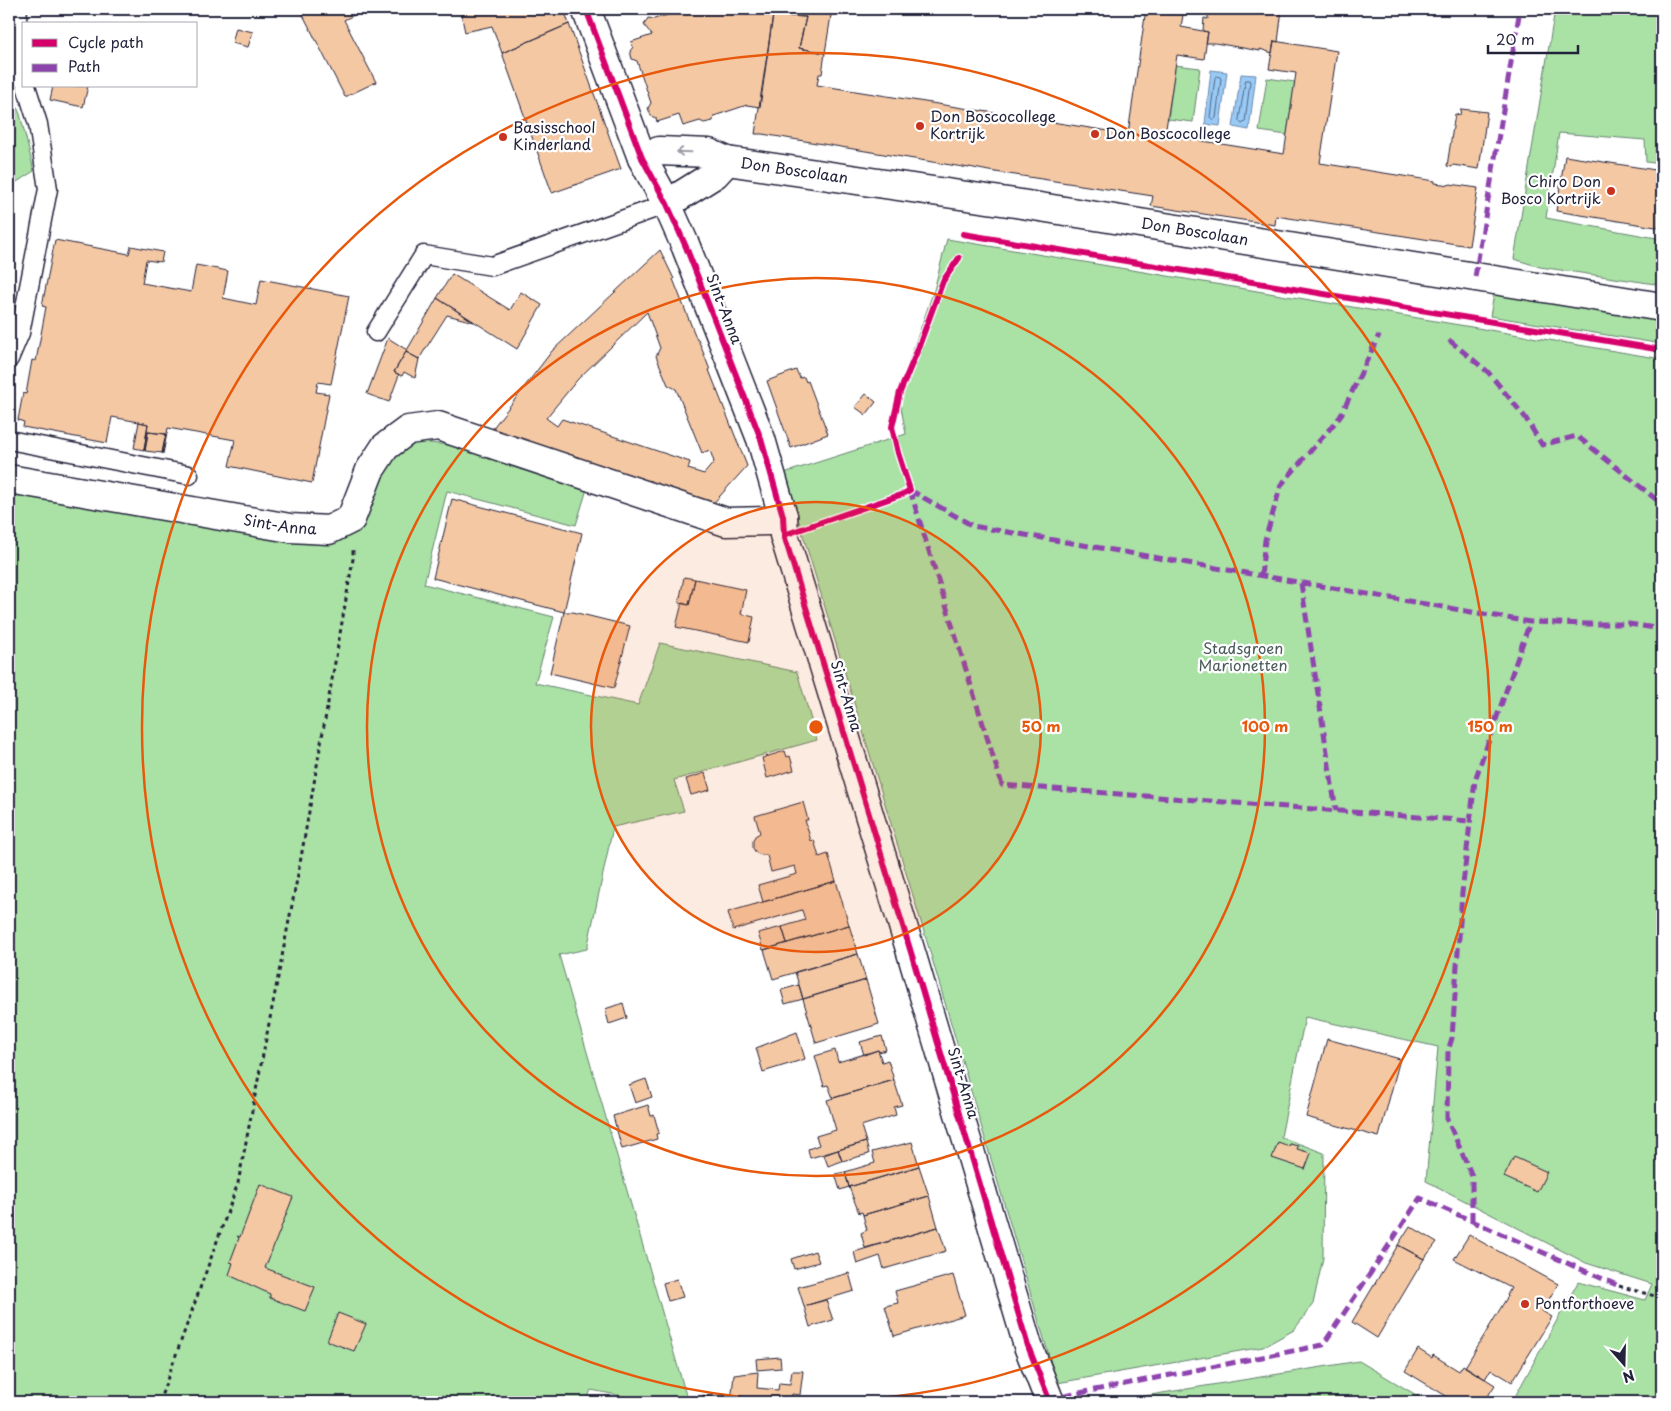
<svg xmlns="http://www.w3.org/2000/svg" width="1671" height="1411" font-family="'Playpen Sans',sans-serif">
	<rect width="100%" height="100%" fill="#fff"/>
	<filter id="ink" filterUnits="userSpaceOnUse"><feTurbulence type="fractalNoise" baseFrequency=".02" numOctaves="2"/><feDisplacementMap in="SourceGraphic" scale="10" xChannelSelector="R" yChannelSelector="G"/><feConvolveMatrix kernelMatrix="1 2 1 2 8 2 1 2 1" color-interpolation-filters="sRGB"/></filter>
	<g filter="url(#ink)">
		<path fill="#aae1a5" stroke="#668270" d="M 1555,9 L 1662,9 L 1662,164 L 1646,162 L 1645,140 L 1559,133 L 1546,218 L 1662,239 L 1662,285 L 1540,267 L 1514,259 Z
			M 1175,65 L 1200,68 L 1193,122 L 1168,119 Z
			M 1267,78 L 1295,82 L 1287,135 L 1259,131 Z
			M 9,89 L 20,114 L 34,171 L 9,187 Z
			M 947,239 L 1662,359 L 1662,1402 L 1512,1402 L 1578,1282 L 1645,1300 L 1652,1284 L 1586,1263 L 1426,1181 L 1438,1047 L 1305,1017 L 1281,1137 L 1324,1153 L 1323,1258 L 1313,1304 L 1294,1330 L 1263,1347 L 1057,1383 L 925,935 L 784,473 L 906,434 L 898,392 L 934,290 Z
			M 1494,294 L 1662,321 L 1662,344 L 1490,316 Z
			M 420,442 L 459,446 L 587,489 L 576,525 L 447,491 L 424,584 L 554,617 L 535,683 L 638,705 L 660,643 L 797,672 L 817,740 L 674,780 L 684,811 L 613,827 L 587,949 L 559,955 L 688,1402 L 654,1402 L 591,1390 L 586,1402 L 9,1402 L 9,489 L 329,538 L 381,466 L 403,446 Z
			M 1359,1361 L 1428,1402 L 1107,1402 Z"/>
		<path fill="#98caf5" stroke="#6987ab" d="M 1211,70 L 1227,72 L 1220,126 L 1205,124 Z
			M 1241,74 L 1256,75 L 1249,130 L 1233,127 Z"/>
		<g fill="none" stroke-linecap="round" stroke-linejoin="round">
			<path stroke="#516585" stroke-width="1" d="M 1217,76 L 1220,77 L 1221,79 L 1216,118 L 1213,120 L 1210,117 L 1215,78 Z
				M 1246,80 L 1249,80 L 1250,82 L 1245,122 L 1242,124 L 1239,121 Z"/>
		</g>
		<path fill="#f5c8a4" stroke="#22223b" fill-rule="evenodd" d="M 300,9 L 366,9 L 344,20 L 376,82 L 345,97 Z
			M 460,9 L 564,9 L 569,24 L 502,53 L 492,26 L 465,32 Z
			M 687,9 L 688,11 L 696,9 L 733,9 L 773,15 L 760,107 L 747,105 L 714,116 L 713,121 L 704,123 L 700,121 L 683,126 L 679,115 L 657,122 L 656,118 L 651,116 L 648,108 L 651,103 L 637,61 L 632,59 L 630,51 L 633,47 L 631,42 L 652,35 L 644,25 L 648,18 L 654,19 Z
			M 774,9 L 832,9 L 825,53 L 799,48 L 806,17 L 773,15 Z
			M 1146,9 L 1184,9 L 1181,27 L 1208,32 L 1204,59 L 1177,55 L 1165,135 L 1284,154 L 1296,73 L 1269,69 L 1274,41 L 1337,51 L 1320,163 L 1435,181 L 1435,183 L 1449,185 L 1450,184 L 1478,188 L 1469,246 L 1276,216 L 1275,225 L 1151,206 L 1153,196 L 989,171 L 969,167 L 969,168 L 762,134 L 755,134 L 773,15 L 806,17 L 799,48 L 825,53 L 822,74 L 819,74 L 817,85 L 1128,134 Z
			M 1208,9 L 1282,9 L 1278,42 L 1274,41 L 1272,53 L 1260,49 L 1260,51 L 1215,43 L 1206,43 L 1208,32 L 1203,31 L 1204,18 L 1208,19 Z
			M 569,24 L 621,169 L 552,193 L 502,53 Z
			M 236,28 L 253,32 L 248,47 L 232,43 Z
			M 53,86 L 88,86 L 83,107 L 50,100 Z
			M 1461,109 L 1487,112 L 1479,169 L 1453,165 L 1452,167 L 1447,166 L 1455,114 L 1460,115 Z
			M 1565,156 L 1662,171 L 1662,228 L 1556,211 Z
			M 55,240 L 129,254 L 131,246 L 163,252 L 161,262 L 146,260 L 142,283 L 191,292 L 196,265 L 228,271 L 223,298 L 256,305 L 261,279 L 349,296 L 331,384 L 318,382 L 316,392 L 329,394 L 312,483 L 229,466 L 235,440 L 168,428 L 163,454 L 162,453 L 166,434 L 148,432 L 145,451 L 144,450 L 148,424 L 139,422 L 112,417 L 107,443 L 23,427 L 24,422 L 18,420 L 23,393 L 26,394 L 32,360 L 36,361 L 46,307 L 42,306 Z
			M 660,250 L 674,279 L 673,279 L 697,340 L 698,339 L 710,370 L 709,370 L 747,466 L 710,507 L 489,433 L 552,351 ZM 647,312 L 660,348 L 656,356 L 668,385 L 676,389 L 702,453 L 710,450 L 714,462 L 704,474 L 688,469 L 690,462 L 562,419 L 557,426 L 546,418 L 578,379 Z
			M 452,274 L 510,310 L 521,292 L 542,305 L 517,349 L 437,298 Z
			M 437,298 L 474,322 L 447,315 L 419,359 L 406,352 Z
			M 388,338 L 407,350 L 394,372 L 399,375 L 389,402 L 367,394 Z
			M 406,352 L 419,359 L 415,378 L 404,372 L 402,376 L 394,372 Z
			M 796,370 L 800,378 L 804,377 L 806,382 L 808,381 L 828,434 L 791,448 L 767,381 Z
			M 866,394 L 876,402 L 866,415 L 855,407 Z
			M 139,422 L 148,424 L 144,450 L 134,448 Z
			M 148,432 L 166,434 L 162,453 L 145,451 Z
			M 452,499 L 582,533 L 564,612 L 433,578 Z
			M 684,577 L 695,579 L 689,605 L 679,603 Z
			M 695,579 L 746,590 L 741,614 L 754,617 L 749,642 L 676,627 L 682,603 L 689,605 Z
			M 564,612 L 573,612 L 630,626 L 614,688 L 550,673 Z
			M 785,751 L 787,757 L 790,756 L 794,770 L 767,778 L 762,758 Z
			M 705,773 L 710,790 L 691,795 L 686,779 Z
			M 803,802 L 808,820 L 805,820 L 811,841 L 814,840 L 819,857 L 828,854 L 836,881 L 763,902 L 758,885 L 797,874 L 795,866 L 771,872 L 767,855 L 761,855 L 756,853 L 753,848 L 753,841 L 755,836 L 760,833 L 755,816 Z
			M 836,881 L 849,925 L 787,943 L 782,927 L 805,920 L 802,910 L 733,930 L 728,912 Z
			M 849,925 L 858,954 L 773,979 L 764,950 Z
			M 782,927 L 787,943 L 763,950 L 758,933 Z
			M 858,954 L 866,980 L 803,999 L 795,972 Z
			M 866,980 L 879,1024 L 816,1043 L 803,999 Z
			M 799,985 L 803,999 L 785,1004 L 781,990 Z
			M 623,1003 L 627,1018 L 609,1024 L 605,1009 Z
			M 797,1032 L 805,1059 L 763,1072 L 756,1048 Z
			M 882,1036 L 886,1050 L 879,1052 L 878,1050 L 864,1055 L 860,1042 Z
			M 1327,1039 L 1400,1059 L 1379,1137 L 1306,1117 Z
			M 835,1050 L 838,1062 L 878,1050 L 882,1062 L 888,1060 L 894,1080 L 833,1098 L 828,1085 L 824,1086 L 815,1056 Z
			M 646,1079 L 652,1097 L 635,1103 L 629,1085 Z
			M 894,1080 L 902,1105 L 894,1107 L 896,1115 L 861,1126 L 866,1142 L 810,1158 L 808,1149 L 819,1145 L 816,1136 L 836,1130 L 827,1100 Z
			M 648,1105 L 651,1116 L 654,1115 L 659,1133 L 656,1134 L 657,1139 L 622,1149 L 613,1116 Z
			M 866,1142 L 869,1154 L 842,1161 L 838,1150 Z
			M 912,1142 L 919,1166 L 849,1187 L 845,1172 L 875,1163 L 872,1152 Z
			M 1278,1142 L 1289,1146 L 1290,1144 L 1298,1146 L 1297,1149 L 1311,1153 L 1305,1169 L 1272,1158 Z
			M 838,1150 L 842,1161 L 828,1166 L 824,1155 Z
			M 1514,1157 L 1547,1172 L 1537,1192 L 1504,1177 Z
			M 919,1166 L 929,1196 L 863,1215 L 862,1212 L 859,1213 L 849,1187 Z
			M 845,1172 L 849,1187 L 840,1190 L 835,1174 Z
			M 260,1184 L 293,1197 L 265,1268 L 315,1287 L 305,1311 L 270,1298 L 270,1294 L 229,1275 L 233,1263 L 230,1262 L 239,1238 L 237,1236 L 240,1237 Z
			M 929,1196 L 938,1227 L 865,1248 L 861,1233 L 867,1230 L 863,1215 Z
			M 1410,1226 L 1437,1242 L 1424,1259 L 1398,1245 Z
			M 938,1227 L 946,1251 L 884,1269 L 880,1256 L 857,1264 L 854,1252 Z
			M 1469,1235 L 1558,1284 L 1542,1311 L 1552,1317 L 1512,1382 L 1491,1369 L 1485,1379 L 1465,1367 L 1508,1296 L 1507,1295 L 1511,1288 L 1454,1259 Z
			M 1398,1245 L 1424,1259 L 1377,1338 L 1352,1322 Z
			M 815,1251 L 819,1262 L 794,1269 L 791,1259 Z
			M 849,1273 L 854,1291 L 804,1306 L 798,1287 Z
			M 953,1275 L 965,1315 L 894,1336 L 885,1306 L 898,1303 L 895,1291 Z
			M 677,1279 L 683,1297 L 668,1301 L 663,1283 Z
			M 826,1300 L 833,1320 L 810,1327 L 804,1306 Z
			M 338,1313 L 366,1324 L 354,1351 L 327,1341 Z
			M 1418,1349 L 1432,1358 L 1433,1355 L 1459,1371 L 1463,1365 L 1495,1385 L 1484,1402 L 1456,1402 L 1405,1371 Z
			M 780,1357 L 781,1368 L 757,1370 L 756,1359 Z
			M 792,1371 L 803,1371 L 800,1395 L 792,1394 L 791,1402 L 725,1402 L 725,1401 L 731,1401 L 734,1375 L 758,1372 L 757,1388 L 778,1390 L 779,1383 L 790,1384 Z
			M 703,1395 L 725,1401 L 725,1402 L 701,1402 Z"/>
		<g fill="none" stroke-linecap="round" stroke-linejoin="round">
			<g stroke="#22223b" stroke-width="21">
				<path id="lane" d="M 18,9 L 14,51 L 24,81
					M 376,332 L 424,255 L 492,266 L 667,204
					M 9,359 L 20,333 L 48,189 L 38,124 L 26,86
					M 9,440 L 189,475"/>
			</g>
			<g stroke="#22223b" stroke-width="31">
				<g id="street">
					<path d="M 586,9 L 642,158 L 667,204 L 686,247 L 761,439 L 783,516 L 784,535 L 913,959 L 1028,1346 L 1050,1402"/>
					<path id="s1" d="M 642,158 L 659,151 L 709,153 L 727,161 L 1015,203 L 1662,307"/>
					<path d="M 667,204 L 715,174 L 727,161"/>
					<path id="s2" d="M 9,479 L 290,528 L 329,530 L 351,519 L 370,470 L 385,447 L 408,430 L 438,426 L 726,522 L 771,521 L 783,516"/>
				</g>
			</g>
			<path stroke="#22223b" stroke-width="3" stroke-dasharray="4 4" stroke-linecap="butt" d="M 1619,1286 L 1662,1298
				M 159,1402 L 238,1183 L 299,869 L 353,559 L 353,550"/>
			<use href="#lane" stroke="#fff" stroke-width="18"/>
			<use href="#street" stroke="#fff" stroke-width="28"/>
			<path stroke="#8e44ad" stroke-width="5" stroke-dasharray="10 5" stroke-linecap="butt" d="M 1475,277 L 1520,9
				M 1449,340 L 1488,372 L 1525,417 L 1542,445 L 1577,436 L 1662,504
				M 910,490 L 1002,785 L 1470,821
				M 910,490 L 973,526 L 1530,622 L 1587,624 L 1629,624 L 1662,629
				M 1261,576 L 1265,540 L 1281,485 L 1340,417 L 1379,335
				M 1301,583 L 1336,811
				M 1472,1221 L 1472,1176 L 1447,1119 L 1448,1051 L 1452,1038 L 1462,893 L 1475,780 L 1530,622
				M 1049,1399 L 1323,1345 L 1420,1198 L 1619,1286"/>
			<g stroke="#fff" stroke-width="9">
				<path id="cycleway" d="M 586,9 L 642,158 L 667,204 L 686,247 L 761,439 L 783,516 L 784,535 L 913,959 L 1028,1346 L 1050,1402
					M 963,234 L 1662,350
					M 784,535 L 903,494 L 910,490 L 898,453 L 892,427 L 900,392 L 916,354 L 943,281 L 959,258"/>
			</g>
			<use href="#cycleway" stroke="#d6006c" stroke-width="6"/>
		</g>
		<defs><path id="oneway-shaft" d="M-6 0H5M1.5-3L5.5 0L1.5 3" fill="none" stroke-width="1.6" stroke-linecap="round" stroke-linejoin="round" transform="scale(1.25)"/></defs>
		<use stroke="#9c9ca7" href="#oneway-shaft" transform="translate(684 152) rotate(-178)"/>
	</g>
	<circle cx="816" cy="727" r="225" fill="#e8590c" fill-opacity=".12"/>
	<g fill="none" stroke="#e8590c" stroke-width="2.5">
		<circle cx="816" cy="727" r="225"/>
		<circle cx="816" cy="727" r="449"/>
		<circle cx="816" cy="727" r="674"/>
	</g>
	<g fill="#c8321e" stroke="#fff" stroke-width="2">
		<circle cx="920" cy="126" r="5"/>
		<circle cx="1095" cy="134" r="5"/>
		<circle cx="503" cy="137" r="5"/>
		<circle cx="1611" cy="191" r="5"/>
		<circle cx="1525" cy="1304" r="5"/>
	</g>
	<g text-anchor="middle" stroke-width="4.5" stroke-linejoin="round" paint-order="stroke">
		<g font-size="15" fill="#22223b" stroke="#fff" text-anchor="start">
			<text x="930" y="122">Don Boscocollege<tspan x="930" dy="17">Kortrijk</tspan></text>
			<text x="513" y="133">Basisschool<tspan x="513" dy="17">Kinderland</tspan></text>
			<text x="1105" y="139">Don Boscocollege</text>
			<text x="1601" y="187" text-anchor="end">Chiro Don<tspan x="1601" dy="17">Bosco Kortrijk</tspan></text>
			<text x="1535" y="1309">Pontforthoeve</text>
		</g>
		<g font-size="15" fill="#22223b" stroke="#fff">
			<text dy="5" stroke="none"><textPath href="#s1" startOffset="156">Don Boscolaan</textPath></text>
			<text dy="5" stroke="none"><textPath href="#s1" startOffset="561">Don Boscolaan</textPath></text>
			<text transform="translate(724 309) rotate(69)" y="5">Sint-Anna</text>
			<text dy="5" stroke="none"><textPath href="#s2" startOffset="275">Sint-Anna</textPath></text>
			<text transform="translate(846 696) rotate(73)" y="5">Sint-Anna</text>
			<text transform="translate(963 1083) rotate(73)" y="5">Sint-Anna</text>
		</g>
		<g font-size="15" fill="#4b5b5b" stroke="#fff">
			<text x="1243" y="654">Stadsgroen<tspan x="1243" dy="17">Marionetten</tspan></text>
		</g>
	</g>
	<circle cx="816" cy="727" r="8" fill="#e8590c" stroke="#fff" stroke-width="2.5"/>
	<g font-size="15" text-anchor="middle" font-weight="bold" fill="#e8590c" stroke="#fff" stroke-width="4.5" stroke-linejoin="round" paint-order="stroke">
		<text x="1041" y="732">50 m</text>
		<text x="1265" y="732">100 m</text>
		<text x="1490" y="732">150 m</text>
	</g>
	<rect width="1671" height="1411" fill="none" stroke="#fff" stroke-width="30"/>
	<rect x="15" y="15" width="1641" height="1381" fill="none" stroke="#22223b" stroke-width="2" filter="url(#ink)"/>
	<rect x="22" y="22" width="175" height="65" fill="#ffffff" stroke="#a7a7b1"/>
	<rect x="32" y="39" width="25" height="8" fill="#d6006c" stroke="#a7a7b1"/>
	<text x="68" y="48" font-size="15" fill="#22223b">Cycle path</text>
	<rect x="32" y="64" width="25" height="8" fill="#8e44ad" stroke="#a7a7b1"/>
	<text x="68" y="72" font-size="15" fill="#22223b">Path</text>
	<g transform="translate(1624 1364) rotate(160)" stroke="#ffffff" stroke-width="4" paint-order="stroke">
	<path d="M0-4L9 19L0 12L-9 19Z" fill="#22223b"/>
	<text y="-8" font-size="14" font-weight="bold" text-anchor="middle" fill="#22223b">N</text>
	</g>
	<path d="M1488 45v8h90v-8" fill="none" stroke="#22223b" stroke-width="2.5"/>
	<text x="1496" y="45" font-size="15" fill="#22223b" stroke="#ffffff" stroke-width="4" paint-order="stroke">20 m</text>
</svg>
